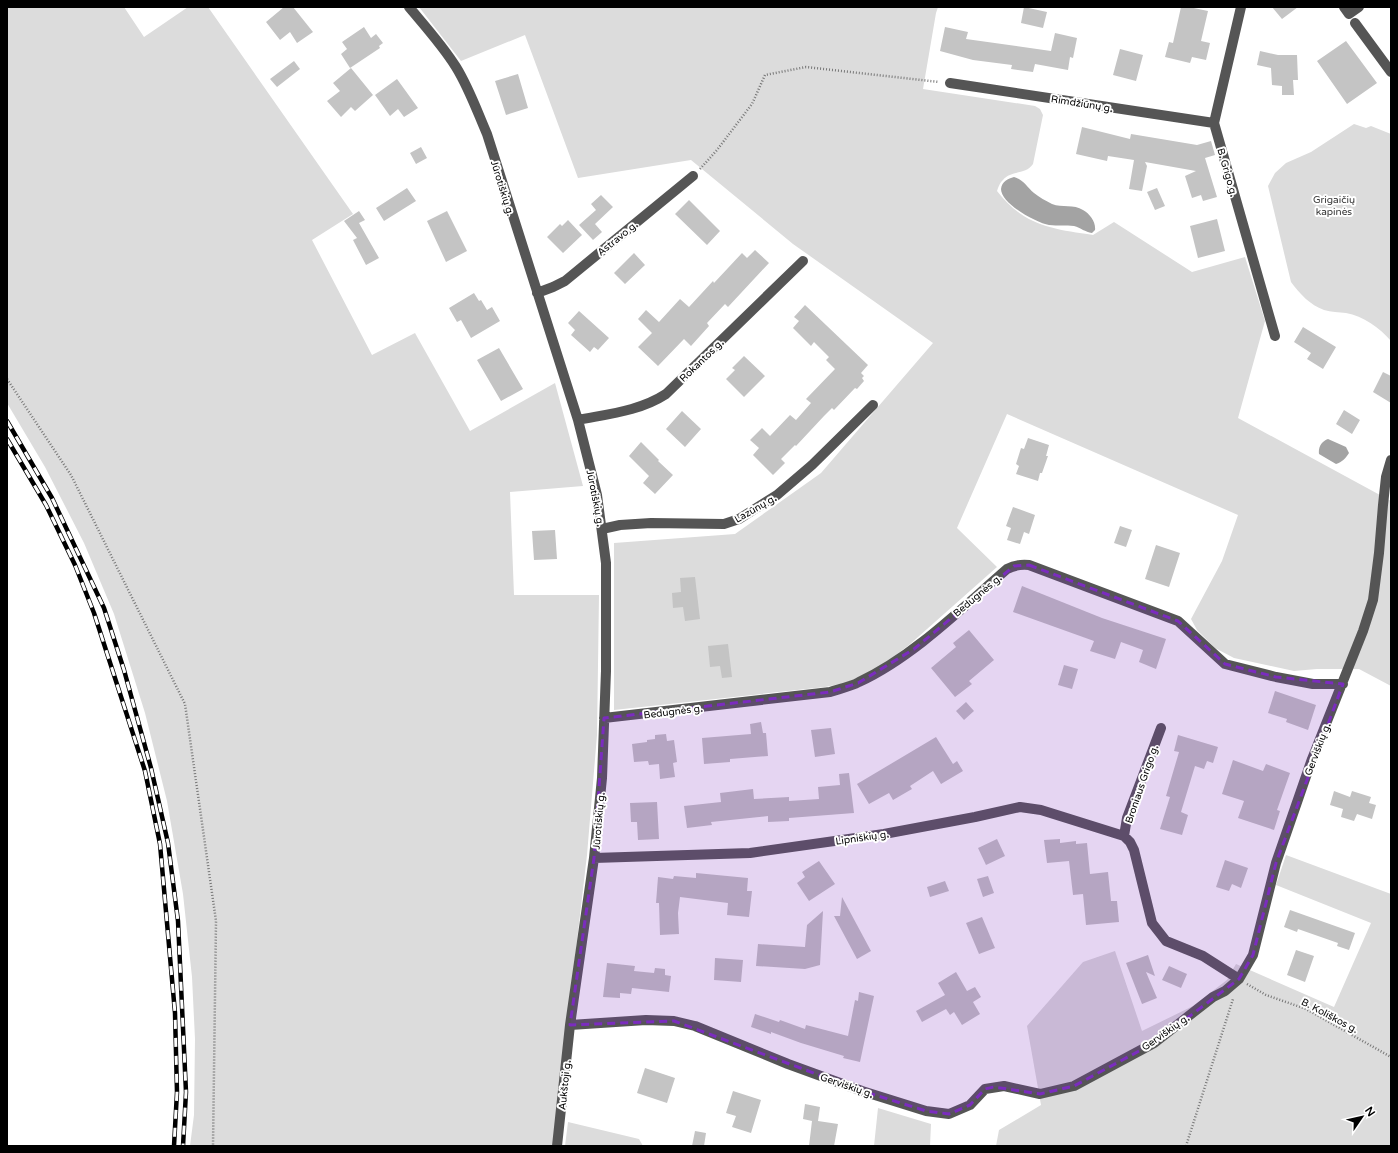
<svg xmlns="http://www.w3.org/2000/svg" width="1398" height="1153" font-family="'Varela Round',sans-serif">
	<rect width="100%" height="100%" fill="#fff"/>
	<path fill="#dcdcdc" d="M 7,7 L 124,7 L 144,37 L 188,7 L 208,7 L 353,214 L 312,240 L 372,355 L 415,333 L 470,431 L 555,383 L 583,486 L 510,492 L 514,595 L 599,595 L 597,735 L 587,855 L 553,1146 L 190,1146 L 194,1115 L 195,1039 L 192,977 L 183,894 L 167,801 L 145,713 L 114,614 L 84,543 L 45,467 L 7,403 Z
		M 419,7 L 938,7 L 936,13 L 923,89 L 1035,106 L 1040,109 L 1043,115 L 1033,164 C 1026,175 1011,170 1003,180 C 1000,182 998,188 997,191 C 1024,226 1052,229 1093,235 L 1114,222 L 1192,272 L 1245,257 L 1265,321 L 1238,418 L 1391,501 L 1391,686 L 1359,669 L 1317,669 L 1294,671 L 1234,658 L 1215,648 L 1197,630 L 1191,619 L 1222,561 L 1238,515 L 1007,414 L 957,528 L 997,567 L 909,645 L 884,664 L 866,674 L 845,683 L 825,687 L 614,710 L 614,543 L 735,534 L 821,473 L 933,343 L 793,244 L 691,160 L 578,178 L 525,35 L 461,61 Z
		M 1354,124 L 1366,128 L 1371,126 L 1391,134 L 1391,341 C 1380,328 1363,316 1346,313 C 1339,312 1331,312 1324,310 C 1310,305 1300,294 1291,282 L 1268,186 L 1275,173 L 1286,163 L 1311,152 Z
		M 1286,855 L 1391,894 L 1391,1146 L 996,1146 L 999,1130 L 1041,1105 L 1027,1026 L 1083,962 L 1115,951 L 1142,1031 L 1193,1006 L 1227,980 L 1236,964 L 1334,1007 L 1371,923 L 1276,885 Z
		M 878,1108 L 931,1124 L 930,1146 L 874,1146 Z
		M 568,1122 L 639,1139 L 643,1146 L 565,1146 Z"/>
	<path fill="#a3a3a3" d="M 1014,177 C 1024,180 1027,187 1034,193 C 1039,197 1046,201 1052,204 C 1062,208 1074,204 1083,210 C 1090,214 1096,222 1095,230 L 1092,233 C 1085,232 1081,228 1074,226 C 1066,225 1058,226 1049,225 C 1037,223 1001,204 1001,189 C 1002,181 1008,179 1014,177 Z
		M 1328,439 L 1346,447 L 1349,453 C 1346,458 1342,462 1336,464 L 1319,454 C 1318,447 1322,441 1328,439 Z"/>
	<path fill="#c4c4c4" d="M 284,7 L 293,7 L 313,32 L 297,43 L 290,32 L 280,40 L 266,22 Z
		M 1024,7 L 1047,12 L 1043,28 L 1021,23 Z
		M 1181,7 L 1189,7 L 1208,11 L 1201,41 L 1210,43 L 1206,60 L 1192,57 L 1190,63 L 1165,57 L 1169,42 L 1173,43 Z
		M 1272,7 L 1298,7 L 1282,19 Z
		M 364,27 L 371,38 L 376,34 L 383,43 L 379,46 L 380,48 L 350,68 L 341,54 L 347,49 L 342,42 Z
		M 945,27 L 968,32 L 966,39 L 1051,51 L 1055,33 L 1077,38 L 1073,58 L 1070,57 L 1068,70 L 1035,64 L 1033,72 L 1011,69 L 1012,65 L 973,60 L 940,51 Z
		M 1346,41 L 1377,83 L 1347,104 L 1317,61 Z
		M 1120,49 L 1143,55 L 1136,81 L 1113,75 Z
		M 1260,51 L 1278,55 L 1297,55 L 1298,80 L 1293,80 L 1294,95 L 1282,95 L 1282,86 L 1272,85 L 1271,68 L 1257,65 Z
		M 294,61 L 300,69 L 277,87 L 270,79 Z
		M 351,68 L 373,95 L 355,111 L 351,107 L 341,117 L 327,101 L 340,91 L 333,83 Z
		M 518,74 L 528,108 L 506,115 L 495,81 Z
		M 397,79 L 418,108 L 404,117 L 398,109 L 390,116 L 375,95 Z
		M 1082,127 L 1130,139 L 1131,134 L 1197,145 L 1211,141 L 1215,155 L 1205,158 L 1217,197 L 1203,201 L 1201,195 L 1192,198 L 1185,176 L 1196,171 L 1145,162 L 1147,166 L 1142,191 L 1129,189 L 1134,160 L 1108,156 L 1107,161 L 1076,154 Z
		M 421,147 L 427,158 L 416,164 L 410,153 Z
		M 407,188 L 416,201 L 384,221 L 376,208 Z
		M 1157,188 L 1165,206 L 1155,210 L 1147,192 Z
		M 601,195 L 613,207 L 595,224 L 602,232 L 593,240 L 579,225 L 596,210 L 591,204 Z
		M 689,200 L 720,231 L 707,245 L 675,214 Z
		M 359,211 L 365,220 L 359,223 L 379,258 L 366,265 L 353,240 L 357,238 L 344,221 Z
		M 447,211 L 467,251 L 446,262 L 427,221 Z
		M 1217,219 L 1225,251 L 1198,258 L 1190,226 Z
		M 568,220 L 582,235 L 563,253 L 547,237 L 560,224 L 562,226 Z
		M 755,250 L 769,263 L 728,307 L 725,304 L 707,323 L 709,326 L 691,346 L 684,339 L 658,366 L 638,347 L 652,333 L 638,319 L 646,310 L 659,322 L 680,299 L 689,307 L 713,281 L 714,283 L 742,253 L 747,258 Z
		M 634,253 L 645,265 L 625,284 L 614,273 Z
		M 474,293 L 479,301 L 481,300 L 487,310 L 492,307 L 500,321 L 471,338 L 461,320 L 457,322 L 449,308 Z
		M 805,305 L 868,365 L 861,373 L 864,376 L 862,378 L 864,381 L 857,389 L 855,388 L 834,410 L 832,408 L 824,416 L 796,446 L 795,445 L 781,459 L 785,463 L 773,475 L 753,455 L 759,448 L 750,440 L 762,428 L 770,436 L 790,415 L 796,420 L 811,403 L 806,399 L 835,369 L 826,360 L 829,357 L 814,342 L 811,346 L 793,328 L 799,321 L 794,317 Z
		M 579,311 L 609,338 L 598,350 L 594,347 L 590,352 L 571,335 L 575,330 L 568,323 Z
		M 1303,327 L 1336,347 L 1323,369 L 1307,359 L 1311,353 L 1294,342 Z
		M 499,348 L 523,389 L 501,401 L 477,360 Z
		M 744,356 L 765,376 L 744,397 L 726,379 L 735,370 L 732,368 Z
		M 1383,372 L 1391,376 L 1391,403 L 1373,392 Z
		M 1344,410 L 1360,420 L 1352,434 L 1336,424 Z
		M 682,411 L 701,429 L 685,447 L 666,429 Z
		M 1028,438 L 1049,445 L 1046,456 L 1048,456 L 1042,473 L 1040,473 L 1038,481 L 1016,474 L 1019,466 L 1016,464 L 1021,448 L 1024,449 Z
		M 641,442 L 659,460 L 658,461 L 673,475 L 655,494 L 643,483 L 649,476 L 629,456 Z
		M 1013,507 L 1035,515 L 1029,534 L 1024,532 L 1020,544 L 1007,540 L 1011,528 L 1006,526 Z
		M 1120,526 L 1132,530 L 1126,547 L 1114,543 Z
		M 555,530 L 557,559 L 534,560 L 532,531 Z
		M 1156,545 L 1180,553 L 1169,587 L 1145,579 Z
		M 695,577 L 700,619 L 685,621 L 683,607 L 673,608 L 672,593 L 681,592 L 680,578 Z
		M 1022,586 L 1102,618 L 1166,639 L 1156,669 L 1139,662 L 1143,650 L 1121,642 L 1115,659 L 1090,651 L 1094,641 L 1013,612 Z
		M 969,630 L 994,660 L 969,681 L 972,684 L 955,697 L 931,668 L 956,647 L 953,643 Z
		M 728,644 L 732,677 L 722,678 L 720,666 L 710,667 L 708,646 Z
		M 1064,665 L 1078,669 L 1072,689 L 1058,685 Z
		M 1275,691 L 1316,705 L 1308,730 L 1286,722 L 1287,719 L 1268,713 Z
		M 966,702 L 974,711 L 964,720 L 956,711 Z
		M 761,722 L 763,733 L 766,733 L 768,756 L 730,759 L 730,762 L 704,764 L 702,738 L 751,734 L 750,724 Z
		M 831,728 L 835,754 L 815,757 L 811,730 Z
		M 666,734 L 667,741 L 674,740 L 677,762 L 673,763 L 675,777 L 660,779 L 659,764 L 649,765 L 648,761 L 634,762 L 632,744 L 647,742 L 647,740 L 655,739 L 655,735 Z
		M 1178,735 L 1218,747 L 1213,763 L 1207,761 L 1204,769 L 1195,766 L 1181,812 L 1188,815 L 1182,835 L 1160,829 L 1170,797 L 1166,796 L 1179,752 L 1174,751 Z
		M 936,737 L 953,764 L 957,761 L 963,771 L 941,784 L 933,771 L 910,786 L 912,789 L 893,800 L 889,793 L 869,804 L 857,784 Z
		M 1233,760 L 1263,771 L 1266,764 L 1290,773 L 1277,810 L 1280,811 L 1274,830 L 1238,818 L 1244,801 L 1222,794 Z
		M 849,773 L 854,813 L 789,818 L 789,821 L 768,822 L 768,816 L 711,822 L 712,825 L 687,828 L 684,806 L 721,802 L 720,793 L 753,789 L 754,799 L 789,797 L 789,801 L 819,799 L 818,787 L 840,785 L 839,774 Z
		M 1334,791 L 1350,797 L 1352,791 L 1371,797 L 1369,803 L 1376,805 L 1372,819 L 1357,814 L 1354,821 L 1341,817 L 1343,809 L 1330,805 Z
		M 657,802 L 659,839 L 638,840 L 637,822 L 631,822 L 630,803 Z
		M 997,839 L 1005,856 L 986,865 L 978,848 Z
		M 1060,839 L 1060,843 L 1076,841 L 1076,844 L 1087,843 L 1090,874 L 1108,872 L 1111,901 L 1117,901 L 1119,922 L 1086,925 L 1083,894 L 1073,895 L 1069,861 L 1047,863 L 1044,840 Z
		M 1225,860 L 1248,868 L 1241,888 L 1232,884 L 1229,891 L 1216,887 Z
		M 819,861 L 835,884 L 809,901 L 797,883 L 805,877 L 802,872 Z
		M 696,873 L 748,878 L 747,891 L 752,891 L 749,917 L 727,915 L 728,903 L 680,897 L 678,913 L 679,934 L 660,935 L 659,903 L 656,903 L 658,877 L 673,879 L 674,876 L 696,878 Z
		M 988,876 L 994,893 L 983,897 L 977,879 Z
		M 945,881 L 949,891 L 930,897 L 927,887 Z
		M 842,897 L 871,951 L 857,959 L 834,916 L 840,916 Z
		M 1290,910 L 1355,933 L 1349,950 L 1337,946 L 1338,943 L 1298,929 L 1297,932 L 1284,927 Z
		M 823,911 L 820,965 L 805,969 L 756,966 L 758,944 L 805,947 L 807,925 Z
		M 982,917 L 995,948 L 979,954 L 966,923 Z
		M 1296,950 L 1314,956 L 1305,982 L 1287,975 Z
		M 1148,955 L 1155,976 L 1146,972 L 1157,998 L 1142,1004 L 1126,963 Z
		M 715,958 L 743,960 L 741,982 L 714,980 Z
		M 607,963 L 635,966 L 634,971 L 654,973 L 655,968 L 665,969 L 665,975 L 671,976 L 669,992 L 632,988 L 631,994 L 620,993 L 620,998 L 603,997 Z
		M 1169,966 L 1187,974 L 1181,988 L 1162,980 Z
		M 956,972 L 967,991 L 975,987 L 981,997 L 973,1002 L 980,1014 L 962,1025 L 954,1012 L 950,1015 L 946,1009 L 922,1022 L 916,1011 L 945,995 L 938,983 Z
		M 859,992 L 874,996 L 860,1062 L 843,1058 L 844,1056 L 801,1043 L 771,1032 L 771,1034 L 751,1027 L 755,1014 L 779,1022 L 780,1020 L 805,1029 L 806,1025 L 848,1036 L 855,1000 L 858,1001 Z
		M 645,1068 L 675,1078 L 667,1103 L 637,1093 Z
		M 733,1091 L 761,1100 L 751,1133 L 732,1127 L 736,1116 L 726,1113 Z
		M 805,1104 L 820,1107 L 818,1121 L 838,1124 L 834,1146 L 809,1146 L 812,1121 L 803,1119 Z
		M 695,1131 L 706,1133 L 704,1146 L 692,1146 Z"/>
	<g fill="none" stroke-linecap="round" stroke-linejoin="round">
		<path stroke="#777" stroke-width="2.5" stroke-dasharray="1 2" stroke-linecap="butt" d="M 700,169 L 717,150 L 752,104 L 765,75 L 806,67 L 939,82
			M 7,379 L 71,475 L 185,704 L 216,921 L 213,1146
			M 1247,984 L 1266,995 L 1306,1009 L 1391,1057
			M 1186,1146 L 1233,999"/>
		<path stroke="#555" stroke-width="10" d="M 409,7 C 425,26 443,46 456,67 C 469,88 477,111 487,134 L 578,420 L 597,495 L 606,563 L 606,671 L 602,778 L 594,858 L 570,1025 L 557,1146
			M 1241,7 L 1214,123 L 1275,336
			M 1344,7 L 1349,14 L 1359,7
			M 1355,23 L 1391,72
			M 950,83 L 1214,123
			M 537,293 L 553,287 L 565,281 L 693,176
			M 578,420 C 608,414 640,411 666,394 L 803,261
			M 602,529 L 620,525 L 651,523 L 724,524 L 739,519 L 777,495 L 812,465 L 873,405
			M 604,718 L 830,692 C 839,689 850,687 859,682 C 913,657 962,608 1007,569 C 1015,565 1021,564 1029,565 L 1178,621 L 1225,664 L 1276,677 L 1313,684 L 1343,684
			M 1161,728 L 1127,818 L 1124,836 L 1130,842 L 1134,850 L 1152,923 L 1166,941 L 1203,956 L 1239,979
			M 594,858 L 750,853 L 884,834 L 975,817 L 1020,807 L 1041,810 L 1124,836
			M 570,1025 L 646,1020 L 674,1021 L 695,1026 L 788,1064 L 862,1091 L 926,1111 L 949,1114 L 970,1105 L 985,1089 L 1004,1086 L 1040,1094 L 1074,1086 L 1154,1043 L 1213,997 L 1225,991 L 1239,979 L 1253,955 L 1276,863 L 1312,759 L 1363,631 L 1373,600 L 1379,553 L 1383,505 L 1386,477 L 1391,460"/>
		<g stroke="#000" stroke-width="4.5">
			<path id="rail" d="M 7,421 L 52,498 L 104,608 L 124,670 L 151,768 L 168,843 L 178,921 L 186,1092 L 183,1146
				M 7,439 L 46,505 L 75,565 L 94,613 L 145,771 L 160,844 L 175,1013 L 177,1092 L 174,1146"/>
		</g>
		<use href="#rail" stroke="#fff" stroke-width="3" stroke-dasharray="9" stroke-linecap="butt"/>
	</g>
	<path fill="#7b2cbf" fill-opacity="0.2" stroke="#7b2cbf" stroke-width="3" stroke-dasharray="8 5" stroke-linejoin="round" d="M 1029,565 L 1178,621 L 1225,664 L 1276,677 L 1343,684 L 1276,863 L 1253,955 L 1239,979 L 1154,1043 L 1074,1086 L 1040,1094 L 994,1087 L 985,1089 L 970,1105 L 949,1114 L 926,1111 L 862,1091 L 674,1021 L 570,1025 L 594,858 L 604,718 L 830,692 L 858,683 L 914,649 L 1014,566 Z"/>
	<g text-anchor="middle" stroke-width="4" stroke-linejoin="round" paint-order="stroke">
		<g font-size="10" fill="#000" stroke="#fff">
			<text transform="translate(1082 103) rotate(9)" y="4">Rimdžiūnų g.</text>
			<text transform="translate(1228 172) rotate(74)" y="4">B. Grigo g.</text>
			<text transform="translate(503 188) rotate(73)" y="4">Jūrotiškių g.</text>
			<text transform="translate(617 238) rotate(-39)" y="4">Astravo g.</text>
			<text transform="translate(701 360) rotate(-44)" y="4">Rokantos g.</text>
			<text transform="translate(596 498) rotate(79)" y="4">Jūrotiškių g.</text>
			<text transform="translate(755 508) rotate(-30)" y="4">Lazūnų g.</text>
			<text transform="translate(977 595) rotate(-40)" y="4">Bedugnės g.</text>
			<text transform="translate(673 711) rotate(-7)" y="4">Bedugnės g.</text>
			<text transform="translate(1317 749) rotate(-69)" y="4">Gerviškių g.</text>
			<text transform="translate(1141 784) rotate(-71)" y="4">Broniaus Grigo g.</text>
			<text transform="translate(598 821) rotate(-85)" y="4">Jūrotiškių g.</text>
			<text transform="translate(862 837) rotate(-8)" y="4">Lipniškių g.</text>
			<text transform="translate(1330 1015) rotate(28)" y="4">B. Koliškos g.</text>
			<text transform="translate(1165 1032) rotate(-35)" y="4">Gerviškių g.</text>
			<text transform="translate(564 1085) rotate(-84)" y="4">Aukštoji g.</text>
			<text transform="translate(847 1085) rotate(19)" y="4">Gerviškių g.</text>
		</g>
		<g font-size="10" fill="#333" stroke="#fff">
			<text x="1334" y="203">Grigaičių<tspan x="1334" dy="12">kapinės</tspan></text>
		</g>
	</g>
	<rect width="1398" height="1153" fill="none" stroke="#000000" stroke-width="16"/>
	<g transform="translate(1362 1117) rotate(56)" stroke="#ffffff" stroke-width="3" paint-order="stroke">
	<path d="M0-3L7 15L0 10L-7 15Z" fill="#000000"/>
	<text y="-6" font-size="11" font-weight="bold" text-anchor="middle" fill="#000000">N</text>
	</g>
</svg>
